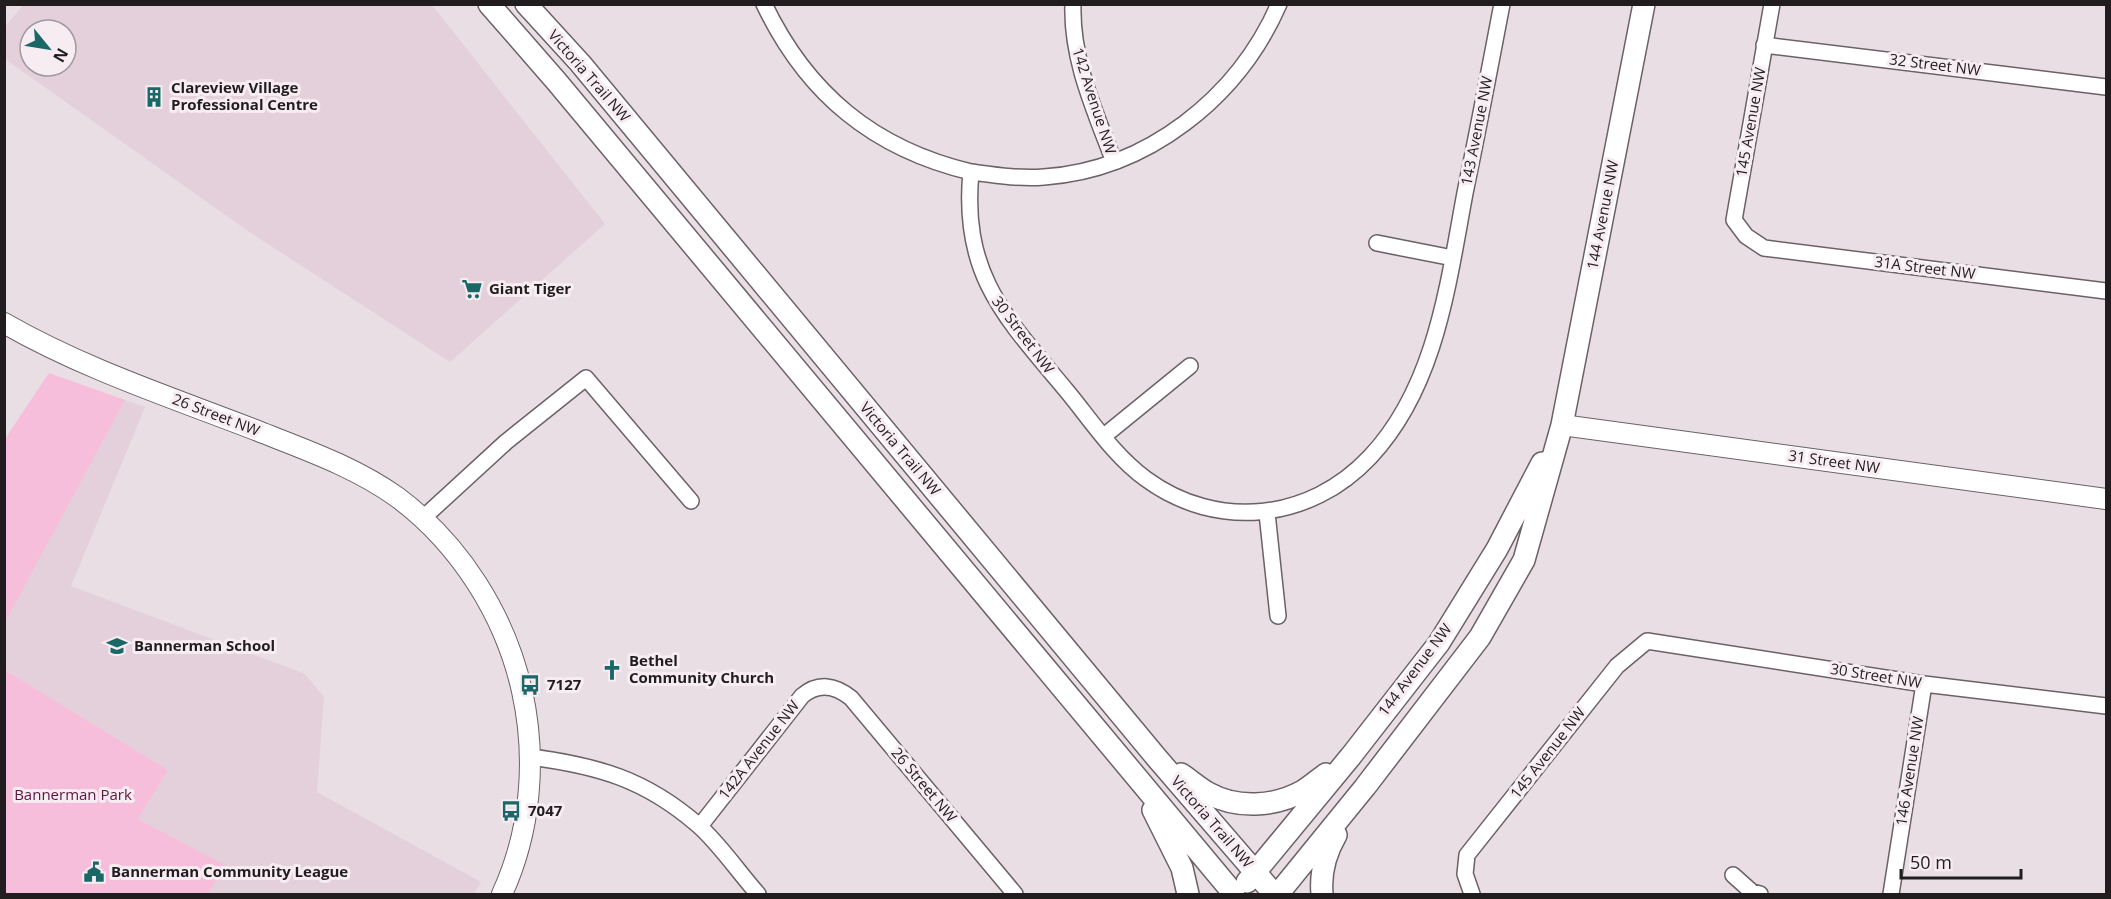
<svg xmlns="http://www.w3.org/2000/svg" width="2111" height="899" font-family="'Open Sans',sans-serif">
	<rect width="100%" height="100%" fill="#e9dee4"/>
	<path fill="#e3d0da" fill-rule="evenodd" d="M 23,5 L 432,5 L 605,224 L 450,362 L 248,231 L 5,59 L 5,27 ZM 30,30 L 66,30 L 66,66 L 30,66 Z
		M 125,400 L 145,407 L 71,586 L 305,674 L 324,697 L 317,792 L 481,882 L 474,894 L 208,894 L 224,865 L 138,819 L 168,770 L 5,670 L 4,622 Z"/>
	<path fill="#f7bedc" d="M 49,373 L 125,400 L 5,622 L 5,439 Z
		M 5,670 L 168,770 L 138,819 L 225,865 L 208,894 L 5,894 Z"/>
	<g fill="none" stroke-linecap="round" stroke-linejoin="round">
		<g stroke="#6b6166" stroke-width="18">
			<path id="minor" d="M 764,4 C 807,94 874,149 971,172 C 961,274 1005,317 1066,390 C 1091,420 1114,456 1146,479 C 1217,531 1310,521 1370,457 C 1436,387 1448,284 1465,193 C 1478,130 1490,67 1502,4
				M 1073,4 C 1071,60 1095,111 1114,162
				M 1772,4 L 1734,220 L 1746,236 L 1764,248 L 2106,291
				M 1764,45 L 2106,87
				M 971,172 C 994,175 1020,179 1044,177 C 1147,170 1238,98 1279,4
				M 1377,243 L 1453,258
				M 1104,436 L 1190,366
				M 1267,513 L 1278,616
				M 422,519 L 506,442 L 586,378 L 691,501
				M 531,757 C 598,766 645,779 698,825 C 718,842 740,874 758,894
				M 700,826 L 802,696 C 818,682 835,685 851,698 L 1015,894
				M 1733,875 L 1752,892 L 1760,894
				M 1472,894 L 1465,874 L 1467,855 L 1617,666 L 1647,641 L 1924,684 L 2106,706
				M 1891,894 L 1924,684"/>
		</g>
		<g stroke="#6b6166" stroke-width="22">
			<path id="tertiary" d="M 4,323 C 84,369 173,398 258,431 C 306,450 355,467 397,497 C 460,544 505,615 522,691 C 537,759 531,831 502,894
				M 1562,425 L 2106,499"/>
		</g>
		<g stroke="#6b6166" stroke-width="24">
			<path id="secondary" d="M 489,4 L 557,82 L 1234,894
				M 526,4 L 580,63 L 1156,757 L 1274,894
				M 1181,774 C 1190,780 1199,788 1208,793 C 1237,809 1274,807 1303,791 C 1311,786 1319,779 1326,774
				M 1153,810 L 1182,868 L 1188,894
				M 1247,882 L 1351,756 L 1439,643 L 1497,549 L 1542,463
				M 1278,894 L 1365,787 L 1480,637 L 1524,560 L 1562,425 L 1644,4
				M 1322,894 C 1320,872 1325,854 1336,835"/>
		</g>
		<use href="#minor" stroke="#fff" stroke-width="15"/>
		<use href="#tertiary" stroke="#fff" stroke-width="20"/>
		<use href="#secondary" stroke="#fff" stroke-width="21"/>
	</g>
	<defs>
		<g id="building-bare" transform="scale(1.62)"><path d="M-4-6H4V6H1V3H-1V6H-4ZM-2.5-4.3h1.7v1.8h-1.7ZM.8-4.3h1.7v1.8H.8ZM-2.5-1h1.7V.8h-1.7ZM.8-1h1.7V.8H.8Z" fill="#1a6768" stroke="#f7ecf1" stroke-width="2.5" paint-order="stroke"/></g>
		<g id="supermarket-bare" transform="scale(1.62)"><path d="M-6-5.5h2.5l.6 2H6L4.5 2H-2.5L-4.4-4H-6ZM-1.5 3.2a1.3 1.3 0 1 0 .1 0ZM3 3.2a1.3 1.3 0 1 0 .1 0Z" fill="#1a6768" stroke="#f7ecf1" stroke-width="2.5" paint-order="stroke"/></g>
		<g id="school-bare" transform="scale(1.62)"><path d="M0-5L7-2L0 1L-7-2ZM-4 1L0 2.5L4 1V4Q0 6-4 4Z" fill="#1a6768" stroke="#f7ecf1" stroke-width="2.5" paint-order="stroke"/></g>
		<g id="church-bare" transform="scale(1.62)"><path d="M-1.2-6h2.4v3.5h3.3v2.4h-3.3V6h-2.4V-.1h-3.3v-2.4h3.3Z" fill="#1a6768" stroke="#f7ecf1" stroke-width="2.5" paint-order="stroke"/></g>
		<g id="bus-bare" transform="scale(1.62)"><path d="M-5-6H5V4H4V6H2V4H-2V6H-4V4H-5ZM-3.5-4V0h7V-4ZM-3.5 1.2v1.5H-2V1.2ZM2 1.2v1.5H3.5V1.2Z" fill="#1a6768" stroke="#f7ecf1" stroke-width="2.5" paint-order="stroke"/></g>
		<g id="civic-bare" transform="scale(1.62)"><path d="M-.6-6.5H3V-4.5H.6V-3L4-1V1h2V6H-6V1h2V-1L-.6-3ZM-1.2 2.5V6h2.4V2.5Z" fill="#1a6768" stroke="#f7ecf1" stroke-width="2.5" paint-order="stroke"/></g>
	</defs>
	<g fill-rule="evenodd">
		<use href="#building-bare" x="154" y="97"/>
		<use href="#supermarket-bare" x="472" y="289"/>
		<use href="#school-bare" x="117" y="646"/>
		<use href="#church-bare" x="612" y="670"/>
		<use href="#bus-bare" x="530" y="685"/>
		<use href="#bus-bare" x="511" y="811"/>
		<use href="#civic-bare" x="94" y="872"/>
	</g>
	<g text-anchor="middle" stroke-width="6" stroke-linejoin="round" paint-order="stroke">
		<g font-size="15" fill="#211d1f" stroke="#f7ecf1">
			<text transform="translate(1935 65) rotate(7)" y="5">32 Street NW</text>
			<text transform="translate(589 76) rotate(49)" y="5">Victoria Trail NW</text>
			<text transform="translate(1094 101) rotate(72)" y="5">142 Avenue NW</text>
			<text transform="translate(1751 122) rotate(-80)" y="5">145 Avenue NW</text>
			<text transform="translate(1477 131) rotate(-79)" y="5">143 Avenue NW</text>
			<text transform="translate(1603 215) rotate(-79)" y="5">144 Avenue NW</text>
			<text transform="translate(1925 268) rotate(7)" y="5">31A Street NW</text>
			<text transform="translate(1023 335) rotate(53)" y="5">30 Street NW</text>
			<text transform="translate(216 415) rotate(21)" y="5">26 Street NW</text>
			<text transform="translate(900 449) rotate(50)" y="5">Victoria Trail NW</text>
			<text transform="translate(1834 462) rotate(8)" y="5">31 Street NW</text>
			<text transform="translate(1415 670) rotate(-53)" y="5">144 Avenue NW</text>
			<text transform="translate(1876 676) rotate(9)" y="5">30 Street NW</text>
			<text transform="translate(759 750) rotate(-52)" y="5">142A Avenue NW</text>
			<text transform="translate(1548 753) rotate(-52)" y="5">145 Avenue NW</text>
			<text transform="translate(1910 771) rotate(-81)" y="5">146 Avenue NW</text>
			<text transform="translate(924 785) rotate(50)" y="5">26 Street NW</text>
			<text transform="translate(1212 822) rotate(49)" y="5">Victoria Trail NW</text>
		</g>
		<g font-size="15" font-weight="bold" fill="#211d1f" stroke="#f7ecf1" text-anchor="start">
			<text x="171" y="93">Clareview Village<tspan x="171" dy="17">Professional Centre</tspan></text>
			<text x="489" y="294">Giant Tiger</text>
			<text x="134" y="651">Bannerman School</text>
			<text x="629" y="666">Bethel<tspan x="629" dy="17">Community Church</tspan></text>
			<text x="547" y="690">7127</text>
			<text x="528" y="816">7047</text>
			<text x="111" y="877">Bannerman Community League</text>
		</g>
		<g font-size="15" fill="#5b1541" stroke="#f7ecf1">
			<text x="73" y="800">Bannerman Park</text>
		</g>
	</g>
	<rect width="2111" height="899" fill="none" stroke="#211d1f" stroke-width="12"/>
	<g transform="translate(48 48) rotate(120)"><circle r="28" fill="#f7ecf1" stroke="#a1999d" stroke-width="1.5"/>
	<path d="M0-4.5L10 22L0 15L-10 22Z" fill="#1a6768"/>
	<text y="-9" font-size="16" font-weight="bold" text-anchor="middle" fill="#211d1f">N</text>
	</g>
	<path d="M1901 869v9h120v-9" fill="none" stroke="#211d1f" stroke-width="3"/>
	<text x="1910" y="869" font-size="18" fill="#211d1f" stroke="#f7ecf1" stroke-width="4.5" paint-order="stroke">50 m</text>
</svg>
